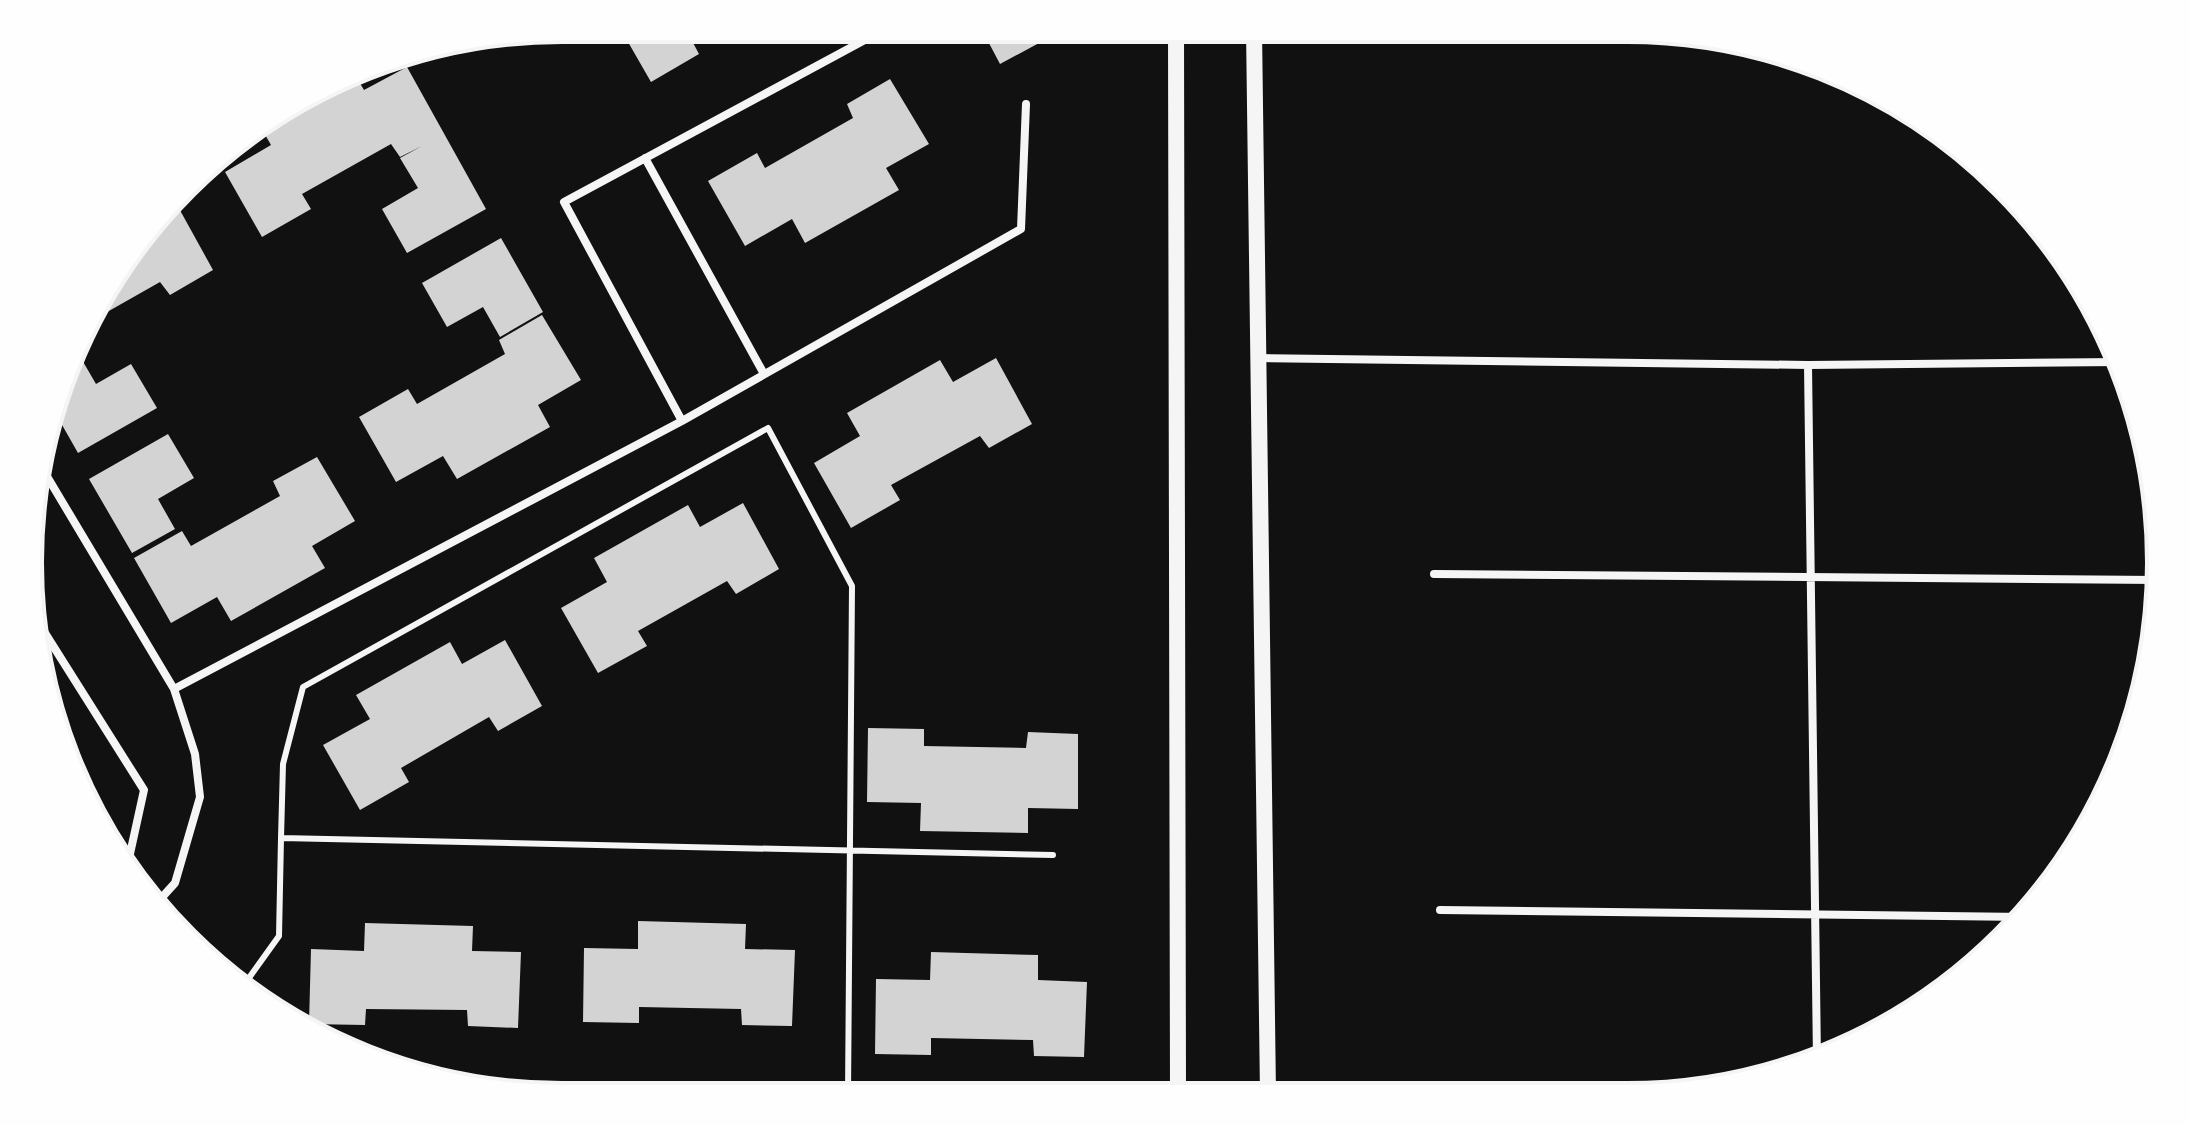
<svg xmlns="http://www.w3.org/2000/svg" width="2189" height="1125" font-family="Rubik,sans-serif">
	<rect width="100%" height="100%" fill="#111"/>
	<path fill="#d3d3d3" d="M 620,28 L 711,28 L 691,39 L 699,54 L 651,82 Z
		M 981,28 L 1018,28 L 1065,29 L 1000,64 Z
		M 407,67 L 486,209 L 407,253 L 382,209 L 418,188 L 400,158 L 422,146 L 400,157 L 391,144 L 302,194 L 311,209 L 262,237 L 225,172 L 271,145 L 260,126 L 355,75 L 364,90 Z
		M 890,79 L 929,144 L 886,168 L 899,190 L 805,243 L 792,219 L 745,246 L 708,181 L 757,153 L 765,168 L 853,118 L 847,104 Z
		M 176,203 L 213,270 L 170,295 L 160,282 L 93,320 L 118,266 Z
		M 501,238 L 543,312 L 500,337 L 483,307 L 447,327 L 422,283 Z
		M 542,315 L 581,380 L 538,405 L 550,427 L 457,479 L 443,456 L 396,482 L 359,417 L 408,389 L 417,404 L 505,354 L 499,340 Z
		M 78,353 L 96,384 L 131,364 L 157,408 L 78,453 L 53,409 Z
		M 996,358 L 1032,424 L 989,448 L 980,436 L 891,485 L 900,500 L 851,528 L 814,463 L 860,436 L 847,413 L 940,360 L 953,382 Z
		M 168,434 L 194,478 L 158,499 L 175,529 L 132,553 L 89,479 Z
		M 317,457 L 355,521 L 312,546 L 325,568 L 231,621 L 217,597 L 171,623 L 134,558 L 182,531 L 191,546 L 280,496 L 273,481 Z
		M 743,503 L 779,569 L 736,594 L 727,581 L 638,631 L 647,646 L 598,673 L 561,608 L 607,582 L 594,558 L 688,505 L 700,527 Z
		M 505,640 L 542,706 L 498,731 L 489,717 L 401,768 L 409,782 L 360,810 L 323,745 L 370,719 L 356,695 L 450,642 L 462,664 Z
		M 868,728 L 924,729 L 924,746 L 1026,748 L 1028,732 L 1078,734 L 1078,809 L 1028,808 L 1028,833 L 920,831 L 921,803 L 867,802 Z
		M 638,921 L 746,924 L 745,949 L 795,950 L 792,1026 L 742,1025 L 741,1009 L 639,1007 L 639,1023 L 583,1022 L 584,948 L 638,949 Z
		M 365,923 L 473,926 L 472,951 L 521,952 L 518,1028 L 468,1026 L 467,1010 L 366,1009 L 365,1025 L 309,1024 L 311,949 L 364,951 Z
		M 931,952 L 1038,955 L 1038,980 L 1087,982 L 1084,1057 L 1034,1056 L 1033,1040 L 931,1038 L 931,1055 L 875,1054 L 876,979 L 930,980 Z"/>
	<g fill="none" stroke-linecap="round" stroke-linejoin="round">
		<path stroke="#f5f5f5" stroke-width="6" d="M 281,838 L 283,764 L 303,687 L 768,428 L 852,586 L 848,1095
			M 241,989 L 279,936 L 281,838 L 1053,855"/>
		<path stroke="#f5f5f5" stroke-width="8" d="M 1580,29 L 1586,33 L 1699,35
			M 645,158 L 764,374
			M 1258,358 L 1808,365 L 2120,362
			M 1808,365 L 1817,1060
			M 682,421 L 564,202 L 887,28
			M 42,468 L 174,689 L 195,754 L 200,797 L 175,883 L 155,905
			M 1434,574 L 2159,580
			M 33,614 L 144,790 L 128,863
			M 174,689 L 682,421 L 1021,229 L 1026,104
			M 1440,910 L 2026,917"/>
		<path stroke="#f5f5f5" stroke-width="16" d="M 1176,29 L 1178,1094
			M 1254,29 L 1268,1094"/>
	</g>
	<path d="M0 0H2189V1125H0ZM562 42H1627A520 520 0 0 1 2147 562V563A520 520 0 0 1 1627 1083H562A520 520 0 0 1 42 563V562A520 520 0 0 1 562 42Z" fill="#fefefe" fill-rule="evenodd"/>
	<path fill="none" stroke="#f5f5f5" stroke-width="4" d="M562 42H1627A520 520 0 0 1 2147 562V563A520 520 0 0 1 1627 1083H562A520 520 0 0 1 42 563V562A520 520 0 0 1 562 42Z"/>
</svg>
